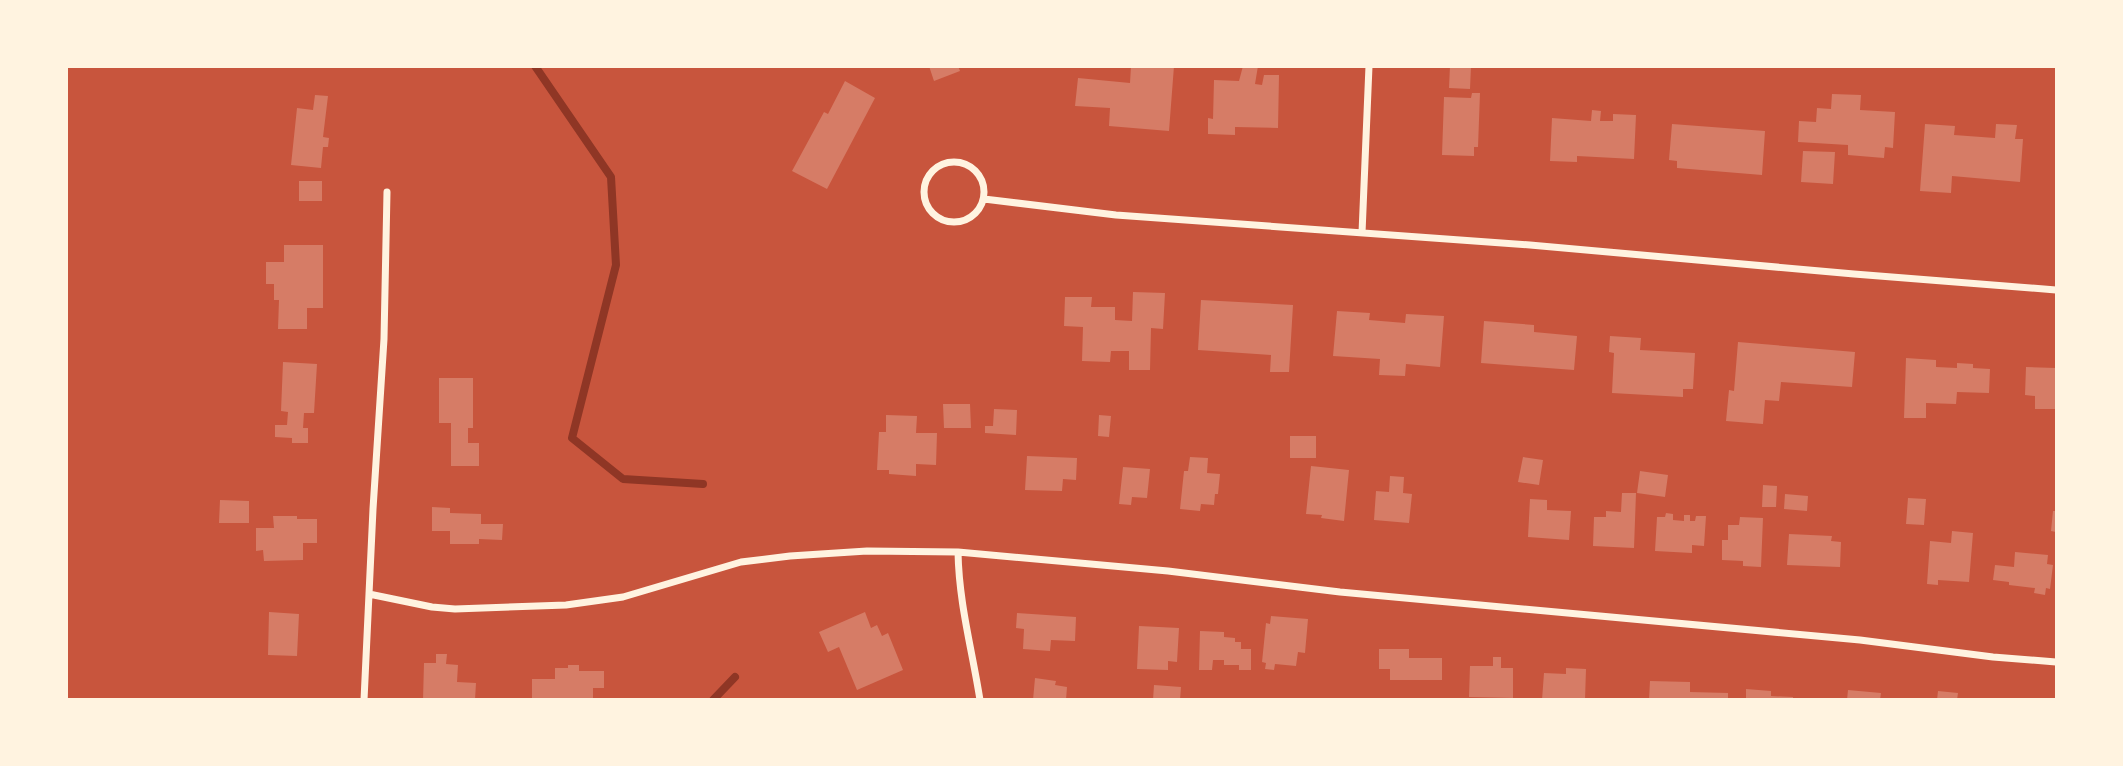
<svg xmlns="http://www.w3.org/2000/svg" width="2123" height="766" font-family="Bitter,serif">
	<rect width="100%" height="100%" fill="#c8553d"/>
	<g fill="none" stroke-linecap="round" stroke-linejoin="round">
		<path stroke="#8f3625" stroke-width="8" d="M 535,66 L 611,177 L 616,265 L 572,438 L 623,479 L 703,484
			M 713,700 L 735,677"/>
	</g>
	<path fill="#d67c66" d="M 929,66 L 958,66 L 960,71 L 934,81 Z
		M 1131,66 L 1174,66 L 1169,131 L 1109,126 L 1110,108 L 1075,106 L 1078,78 L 1130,83 Z
		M 1243,66 L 1258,66 L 1255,84 L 1262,85 L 1264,75 L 1279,75 L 1278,128 L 1235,127 L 1235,135 L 1208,134 L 1208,118 L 1213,119 L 1214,80 L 1239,81 Z
		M 1450,66 L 1471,66 L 1470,89 L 1449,88 Z
		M 845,81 L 875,98 L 827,189 L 792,171 L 824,112 L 828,114 Z
		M 1472,93 L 1480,93 L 1478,147 L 1474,147 L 1474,156 L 1442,155 L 1444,97 L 1471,98 Z
		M 1832,94 L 1861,95 L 1860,110 L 1895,112 L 1893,148 L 1885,147 L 1884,158 L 1848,155 L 1848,145 L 1798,142 L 1799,121 L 1816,122 L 1817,108 L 1831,109 Z
		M 315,95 L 328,96 L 323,137 L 329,138 L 328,147 L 323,147 L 321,168 L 291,165 L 297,108 L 313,110 Z
		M 1592,110 L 1601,111 L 1600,121 L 1613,121 L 1613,114 L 1636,115 L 1634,159 L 1577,156 L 1577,162 L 1550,161 L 1552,118 L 1591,121 Z
		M 1672,124 L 1765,131 L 1762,175 L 1677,168 L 1677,161 L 1669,160 Z
		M 1925,124 L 1955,126 L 1954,135 L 1995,138 L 1996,124 L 2017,125 L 2015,139 L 2023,139 L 2020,182 L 1952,176 L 1951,193 L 1920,191 Z
		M 1803,151 L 1835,152 L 1833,184 L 1801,182 Z
		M 299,181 L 322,181 L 322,201 L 299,201 Z
		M 284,245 L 323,245 L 323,308 L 307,308 L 307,329 L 278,329 L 279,300 L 274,300 L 274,284 L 266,284 L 266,262 L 284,262 Z
		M 1133,292 L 1165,293 L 1163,329 L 1151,328 L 1150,370 L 1129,370 L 1129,351 L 1111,351 L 1110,362 L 1082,361 L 1083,327 L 1064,326 L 1065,297 L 1092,297 L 1091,307 L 1115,307 L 1115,320 L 1132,321 Z
		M 1201,300 L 1293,305 L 1289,372 L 1270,372 L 1271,355 L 1198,350 Z
		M 1337,311 L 1370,313 L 1369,320 L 1405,323 L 1406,314 L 1444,316 L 1440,367 L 1406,364 L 1405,376 L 1379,375 L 1380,359 L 1333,356 Z
		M 1484,321 L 1534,325 L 1534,332 L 1577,336 L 1574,370 L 1481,363 Z
		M 1610,336 L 1641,338 L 1640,350 L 1695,353 L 1693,389 L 1683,389 L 1683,397 L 1612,393 L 1614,353 L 1609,352 Z
		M 1738,342 L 1855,352 L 1852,387 L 1781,382 L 1779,401 L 1765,400 L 1763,424 L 1726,421 L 1729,390 L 1734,391 Z
		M 1906,358 L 1936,360 L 1936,367 L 1957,368 L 1957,363 L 1973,364 L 1973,368 L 1990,369 L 1989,393 L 1957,392 L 1956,404 L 1926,403 L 1926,418 L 1904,418 Z
		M 283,362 L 317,364 L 314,413 L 304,413 L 303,428 L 308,428 L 308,443 L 292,443 L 292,438 L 275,437 L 275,425 L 287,425 L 288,412 L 281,411 Z
		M 2026,367 L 2056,368 L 2056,409 L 2035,409 L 2035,396 L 2025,395 Z
		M 439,378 L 473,378 L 473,428 L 468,428 L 468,443 L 479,443 L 479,466 L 451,466 L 451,423 L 439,423 Z
		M 943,404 L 970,404 L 971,428 L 944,428 Z
		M 994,409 L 1017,410 L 1016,435 L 985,433 L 985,426 L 993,426 Z
		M 886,415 L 917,416 L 916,433 L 937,433 L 936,465 L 916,464 L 916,476 L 889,474 L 889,470 L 877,470 L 879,432 L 886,432 Z
		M 1099,415 L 1111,416 L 1109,437 L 1098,436 Z
		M 1290,436 L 1316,436 L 1316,458 L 1290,458 Z
		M 1027,456 L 1077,458 L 1076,480 L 1063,479 L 1062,491 L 1025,490 Z
		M 1190,457 L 1208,458 L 1207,473 L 1220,474 L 1218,494 L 1215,494 L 1214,505 L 1201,504 L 1200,511 L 1180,509 L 1184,471 L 1188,471 Z
		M 1523,457 L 1543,460 L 1539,485 L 1518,482 Z
		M 1311,466 L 1349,470 L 1344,521 L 1321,518 L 1322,515 L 1306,514 Z
		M 1123,467 L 1150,469 L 1147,498 L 1132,497 L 1131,505 L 1119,504 Z
		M 1640,471 L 1668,475 L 1665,497 L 1637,493 Z
		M 1390,476 L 1404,477 L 1403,493 L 1412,494 L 1409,523 L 1374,520 L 1376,491 L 1389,492 Z
		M 1763,485 L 1777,486 L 1776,507 L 1762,507 Z
		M 1622,493 L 1636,493 L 1634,548 L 1593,546 L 1594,517 L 1606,517 L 1606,511 L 1621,512 Z
		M 1785,494 L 1808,496 L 1807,511 L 1784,509 Z
		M 1908,498 L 1926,499 L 1924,525 L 1906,524 Z
		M 1530,499 L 1547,500 L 1547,510 L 1571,511 L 1569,540 L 1528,537 Z
		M 220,500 L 249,501 L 249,523 L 219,523 Z
		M 432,507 L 450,508 L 450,513 L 481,514 L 481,524 L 503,524 L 502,540 L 479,539 L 479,544 L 450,544 L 450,531 L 432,531 Z
		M 2053,511 L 2056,511 L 2056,532 L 2051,531 Z
		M 1666,513 L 1673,514 L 1673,520 L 1684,521 L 1684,515 L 1690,515 L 1690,521 L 1695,521 L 1696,516 L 1706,516 L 1704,546 L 1692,545 L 1692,553 L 1655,551 L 1657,517 L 1665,517 Z
		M 273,516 L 297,516 L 297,519 L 317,519 L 317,543 L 303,543 L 303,560 L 264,561 L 263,550 L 256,551 L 256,528 L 274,528 Z
		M 1740,517 L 1763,518 L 1761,567 L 1743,566 L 1743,561 L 1722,560 L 1722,540 L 1728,540 L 1728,525 L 1739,525 Z
		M 1952,531 L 1973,533 L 1969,582 L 1938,580 L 1938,585 L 1927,584 L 1930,541 L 1951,543 Z
		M 1789,534 L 1832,536 L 1831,541 L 1841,542 L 1840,567 L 1787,565 Z
		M 2015,552 L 2048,555 L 2047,564 L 2053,565 L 2050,589 L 2046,588 L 2045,595 L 2034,593 L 2035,588 L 2009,585 L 2009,582 L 1993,580 L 1995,565 L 2014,567 Z
		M 269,612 L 299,614 L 297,656 L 268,655 Z
		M 865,612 L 871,628 L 877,625 L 882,636 L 888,633 L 903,670 L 857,690 L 839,647 L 828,652 L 819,632 Z
		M 1017,613 L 1076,617 L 1075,641 L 1051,640 L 1050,651 L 1023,649 L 1024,629 L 1016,628 Z
		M 1271,616 L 1308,619 L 1305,653 L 1298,652 L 1296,666 L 1275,664 L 1274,670 L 1265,669 L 1266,663 L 1262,662 L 1266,623 L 1270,624 Z
		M 1139,626 L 1179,628 L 1177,662 L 1168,661 L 1168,670 L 1137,669 Z
		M 1200,631 L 1224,632 L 1224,637 L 1235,638 L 1235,642 L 1241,642 L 1241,649 L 1251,649 L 1251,670 L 1239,670 L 1239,665 L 1224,665 L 1224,660 L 1213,660 L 1212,670 L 1199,670 Z
		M 1379,649 L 1409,649 L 1409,658 L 1442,658 L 1442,680 L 1390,680 L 1390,669 L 1379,669 Z
		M 436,654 L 447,654 L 446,664 L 458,665 L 457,682 L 476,683 L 475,700 L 423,700 L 424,663 L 436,663 Z
		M 1493,657 L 1501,657 L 1501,668 L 1513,668 L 1513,698 L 1469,697 L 1470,666 L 1493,666 Z
		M 568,665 L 579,665 L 579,671 L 604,671 L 604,688 L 593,688 L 593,699 L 532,700 L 532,679 L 555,679 L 555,668 L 568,668 Z
		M 1566,668 L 1586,669 L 1585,700 L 1542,700 L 1544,673 L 1566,674 Z
		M 1035,678 L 1056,681 L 1055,685 L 1067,687 L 1066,700 L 1033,700 Z
		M 1650,681 L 1690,682 L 1690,692 L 1728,693 L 1728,700 L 1649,700 Z
		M 1154,685 L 1181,687 L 1180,700 L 1153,700 Z
		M 1746,689 L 1771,691 L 1771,696 L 1793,697 L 1793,700 L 1746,700 Z
		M 1848,690 L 1881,693 L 1880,700 L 1847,700 Z
		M 1938,691 L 1958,693 L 1957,700 L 1937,700 Z"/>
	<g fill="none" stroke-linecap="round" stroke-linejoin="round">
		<path stroke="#fff3e0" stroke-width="7" d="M924 192a30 30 0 1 1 60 0a30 30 0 1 1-60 0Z
			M 984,199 L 1116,215 L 1530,245 L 1854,274 L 2056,290
			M 1362,233 L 1369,66
			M 958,552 C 959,604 972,649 980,700
			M 369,594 L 432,607 L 455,609 L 566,605 L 623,597 L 741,562 L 790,556 L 867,551 L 958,552 L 1168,571 L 1340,592 L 1860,640 L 1993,657 L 2056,662
			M 364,700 L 373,509 L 384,339 L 387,192"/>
	</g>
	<rect width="2123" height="766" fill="none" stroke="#fff3e0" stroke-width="136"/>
</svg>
